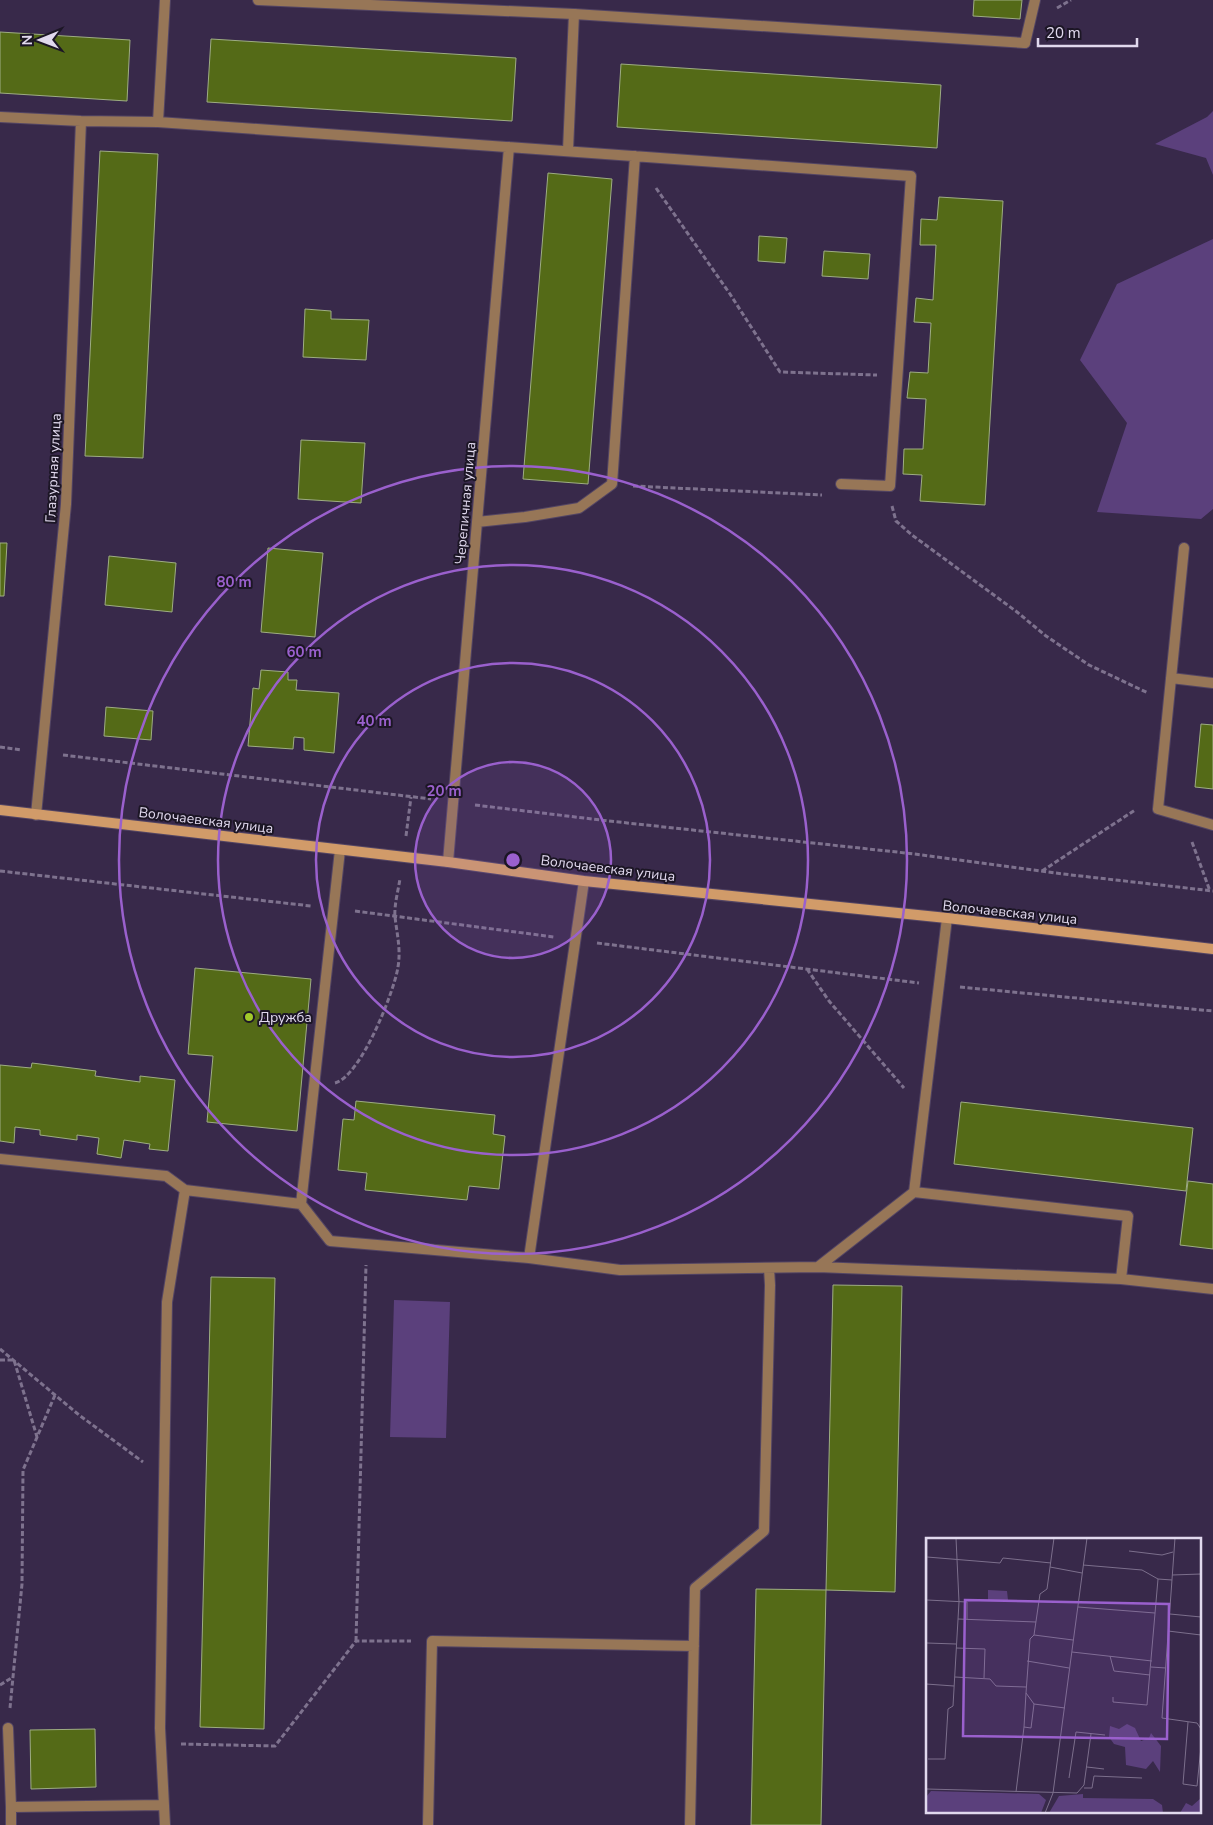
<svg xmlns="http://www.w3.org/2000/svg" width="1213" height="1825" font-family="'Nunito Sans',sans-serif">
	<rect width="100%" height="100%" fill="#38294a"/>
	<path fill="#5b407c" d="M 1213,111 L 1213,175 L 1206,158 L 1155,144 L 1207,117 Z
		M 1213,239 L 1213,509 L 1201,519 L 1097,512 L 1127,423 L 1080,360 L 1117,284 Z
		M 394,1300 L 450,1302 L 446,1438 L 390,1437 Z"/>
	<path fill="#546a17" stroke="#9ead83" d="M 974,0 L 1022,0 L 1020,19 L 973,16 Z
		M 0,32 L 130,40 L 127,101 L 0,93 Z
		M 211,39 L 516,58 L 512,121 L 207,102 Z
		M 621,64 L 941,85 L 937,148 L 617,127 Z
		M 100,151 L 158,154 L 143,458 L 85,456 Z
		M 548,173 L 612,179 L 588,484 L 523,479 Z
		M 939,197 L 1003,201 L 985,505 L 920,501 L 922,475 L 903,474 L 904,449 L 923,449 L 926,399 L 907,398 L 910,372 L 928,373 L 931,323 L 914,322 L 916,298 L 933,300 L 936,245 L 920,245 L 921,219 L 937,220 Z
		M 759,236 L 787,238 L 785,263 L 758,261 Z
		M 824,251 L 870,254 L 868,279 L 822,276 Z
		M 305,309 L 331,311 L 331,319 L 369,320 L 366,360 L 303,357 Z
		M 301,440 L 365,443 L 361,503 L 298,499 Z
		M 0,543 L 7,543 L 4,596 L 0,596 Z
		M 268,548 L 323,553 L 315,637 L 261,632 Z
		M 109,556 L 176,563 L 172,612 L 105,605 Z
		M 261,670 L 288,672 L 288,680 L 297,680 L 296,690 L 339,693 L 334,753 L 304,750 L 304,738 L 294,737 L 293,749 L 248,746 L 253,688 L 259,689 Z
		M 106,707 L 153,711 L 151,740 L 104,736 Z
		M 1201,724 L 1213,725 L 1213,789 L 1195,787 Z
		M 195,968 L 311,979 L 297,1131 L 207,1122 L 213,1056 L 188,1054 Z
		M 32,1063 L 96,1071 L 95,1076 L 140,1082 L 140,1076 L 175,1080 L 168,1151 L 149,1149 L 150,1144 L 124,1140 L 121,1158 L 97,1154 L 99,1138 L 77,1135 L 77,1140 L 40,1135 L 40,1130 L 15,1127 L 14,1143 L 0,1141 L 0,1065 L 31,1068 Z
		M 356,1101 L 495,1115 L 493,1134 L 505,1136 L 499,1189 L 469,1186 L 467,1200 L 365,1190 L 367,1173 L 338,1170 L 343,1119 L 354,1120 Z
		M 961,1102 L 1193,1128 L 1186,1191 L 954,1164 Z
		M 1188,1181 L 1213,1184 L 1213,1249 L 1180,1245 Z
		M 211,1277 L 275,1278 L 264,1729 L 200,1727 Z
		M 833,1285 L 902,1286 L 895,1592 L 826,1590 Z
		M 756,1589 L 826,1590 L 821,1825 L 751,1825 Z
		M 95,1729 L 96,1787 L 31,1789 L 30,1730 Z"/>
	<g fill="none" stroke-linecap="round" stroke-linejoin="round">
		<g stroke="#534564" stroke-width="12">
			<path id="lane" d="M 1025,43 L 1035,0
				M 0,117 L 81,121 L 158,122 L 911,176 L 890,486 L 841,484
				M 158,122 L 165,0
				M 568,150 L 574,14
				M 477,522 L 525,517 L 579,508 L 612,484 L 635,156
				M 1184,548 L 1158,809 L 1213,825
				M 1171,678 L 1213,683
				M 36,815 L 66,504 L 81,121
				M 448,862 L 509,147
				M 0,1159 L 166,1176 L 185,1190 L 301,1204 L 330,1241 L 529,1258 L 620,1270 L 818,1267 L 914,1192 L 1128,1216 L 1121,1279 L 1213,1289
				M 914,1192 L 947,918
				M 301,1204 L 340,850
				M 529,1258 L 584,881
				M 818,1267 L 1121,1279
				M 8,1728 L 11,1807
				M 11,1825 L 11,1807 L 164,1805
				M 165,1825 L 160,1728 L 167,1302 L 185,1190
				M 428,1825 L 432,1641 L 694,1646
				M 690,1825 L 695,1588 L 764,1531 L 770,1285 L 769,1268"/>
		</g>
		<g stroke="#534564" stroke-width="12">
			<path id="street" d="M 258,0 L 574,14 L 1025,43"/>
		</g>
		<g stroke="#534564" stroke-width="12">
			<path id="secondary" d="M 0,810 L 448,862 L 584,881 L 947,918 L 1213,949"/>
		</g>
		<path stroke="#7e728e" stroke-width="3" stroke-dasharray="5 2.5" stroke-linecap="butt" d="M 1057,8 L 1071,0
			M 656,188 L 730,294 L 780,372 L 877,375
			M 633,486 L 822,495
			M 892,506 L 896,521 L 912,535 L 1017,612 L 1046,636 L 1089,665 L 1148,693
			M 0,747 L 22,750
			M 63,755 L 431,799
			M 475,805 L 609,821 L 915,854 L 1063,874 L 1213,891
			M 406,836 L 411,797
			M 1192,842 L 1210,891
			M 0,871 L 311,906
			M 1042,871 L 1135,810
			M 355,911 L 554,937
			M 597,943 L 919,983
			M 807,969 L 829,1001 L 904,1088
			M 960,987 L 1213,1011
			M 335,1083 C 361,1076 394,992 398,967 C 401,950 397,934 395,917 C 394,906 398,891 400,879
			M 0,1349 L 79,1415 L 143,1462
			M 0,1360 L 14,1360 L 37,1437
			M 356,1641 L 366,1265
			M 0,1685 L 13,1677
			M 10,1708 L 22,1584 L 23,1470 L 55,1395
			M 181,1744 L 275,1746 L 356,1641 L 411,1641"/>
		<use href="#lane" stroke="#977657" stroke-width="10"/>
		<use href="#street" stroke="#977657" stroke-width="10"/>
		<use href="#secondary" stroke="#d19b69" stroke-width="10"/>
	</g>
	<circle cx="513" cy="860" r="98" fill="#9a60cd" fill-opacity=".12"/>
	<g fill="none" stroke="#9a60cd" stroke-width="2.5">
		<circle cx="513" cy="860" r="98"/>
		<circle cx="513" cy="860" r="197"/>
		<circle cx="513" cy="860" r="295"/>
		<circle cx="513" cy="860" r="394"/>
	</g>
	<circle fill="#a1c92a" stroke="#1c1625" stroke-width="2" cx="249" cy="1017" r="5"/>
	<g text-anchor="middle" stroke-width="4" stroke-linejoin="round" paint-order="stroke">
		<g font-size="14" fill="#e1d9ee" stroke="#1c1625">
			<text transform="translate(53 468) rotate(-87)" y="5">Глазурная улица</text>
			<text transform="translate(465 503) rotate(-85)" y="5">Черепичная улица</text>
			<text transform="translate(206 820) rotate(7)" y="5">Волочаевская улица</text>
			<text transform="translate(608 868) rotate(7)" y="5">Волочаевская улица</text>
			<text transform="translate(1010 912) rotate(6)" y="5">Волочаевская улица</text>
		</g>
		<g font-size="14" fill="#e1d9ee" stroke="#1c1625" text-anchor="start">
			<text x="259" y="1022">Дружба</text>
		</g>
	</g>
	<g transform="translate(926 1538)">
		<rect width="275" height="275" fill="#38294a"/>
		<path d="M 62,52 L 81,53 L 82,62 L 62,62 ZM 201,186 L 209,190 L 215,203 L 223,200 L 225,195 L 235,208 L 234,234 L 227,223 L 220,231 L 200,227 L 199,209 L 188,206 L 183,199 L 184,188 L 193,191 ZM 5,253 L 113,256 L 120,262 L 115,275 L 0,275 L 0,259 ZM 157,256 L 157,260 L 227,261 L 236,267 L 237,275 L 123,275 L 133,258 ZM 275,260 L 275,275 L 254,275 L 260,265 L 266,268 Z" fill="#5b407c"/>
		<path fill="none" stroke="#7c6f8c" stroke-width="1" d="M 249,0 L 236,180 L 271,185 L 275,191M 203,13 L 236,17 L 247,14M 1,19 L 74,25 L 77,20 L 125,25M 157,27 L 216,32 L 232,41M 124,29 L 156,35M 246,37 L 275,36M 1,62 L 41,64 L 41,81M 152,69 L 229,75M 244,76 L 275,79M 32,81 L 110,84M 242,93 L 275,97M 108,97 L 147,102M 1,105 L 30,106M 30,110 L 59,111 L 58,140M 146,114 L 226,123M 184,118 L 188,133 L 224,137M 101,123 L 143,130M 225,129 L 240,130M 29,139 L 64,141 L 70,148 L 100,149M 0,146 L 28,148M 187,159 L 187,164 L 221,167 L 232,41 L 246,42M 108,166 L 139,170M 262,184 L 257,246 L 271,248 L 275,209M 98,189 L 100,155M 2,221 L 19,221 L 22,171 L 27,168 L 33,64 L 30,0M 161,229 L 178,231M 143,240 L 150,194 L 179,197M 158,250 L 166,250 L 168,238 L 216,240M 1,251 L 151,255 L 158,247 L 165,196M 0,254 L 1,0M 90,254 L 98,189 L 105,190 L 108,166 L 100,155 L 104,101 L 108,97 L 114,56 L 121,51 L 128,0M 119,275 L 127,255 L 161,0"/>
		<path fill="#9a60cd" fill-opacity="0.15" stroke="#9a60cd" stroke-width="2.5" d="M 39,62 L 243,66 L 241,201 L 37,198 Z"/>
		<rect width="275" height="275" fill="none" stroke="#e1d9ee" stroke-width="2.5"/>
	</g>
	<circle cx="513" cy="860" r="8" fill="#9a60cd" stroke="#1c1625" stroke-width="2.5"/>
	<g font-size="15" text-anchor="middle" font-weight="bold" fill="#9a60cd" stroke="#1c1625" stroke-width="4" stroke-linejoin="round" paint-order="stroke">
		<text x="234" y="587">80 m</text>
		<text x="304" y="657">60 m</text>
		<text x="374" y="726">40 m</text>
		<text x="444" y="796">20 m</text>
	</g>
	<g transform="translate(40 40) rotate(269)" stroke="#1c1625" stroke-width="4" paint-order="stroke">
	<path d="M0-4L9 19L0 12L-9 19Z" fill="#e1d9ee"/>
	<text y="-8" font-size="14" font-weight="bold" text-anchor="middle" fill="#e1d9ee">N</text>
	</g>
	<path d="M1038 38v8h99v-8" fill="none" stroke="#e1d9ee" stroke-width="2.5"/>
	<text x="1046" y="38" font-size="15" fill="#e1d9ee" stroke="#1c1625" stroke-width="4" paint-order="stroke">20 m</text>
</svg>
